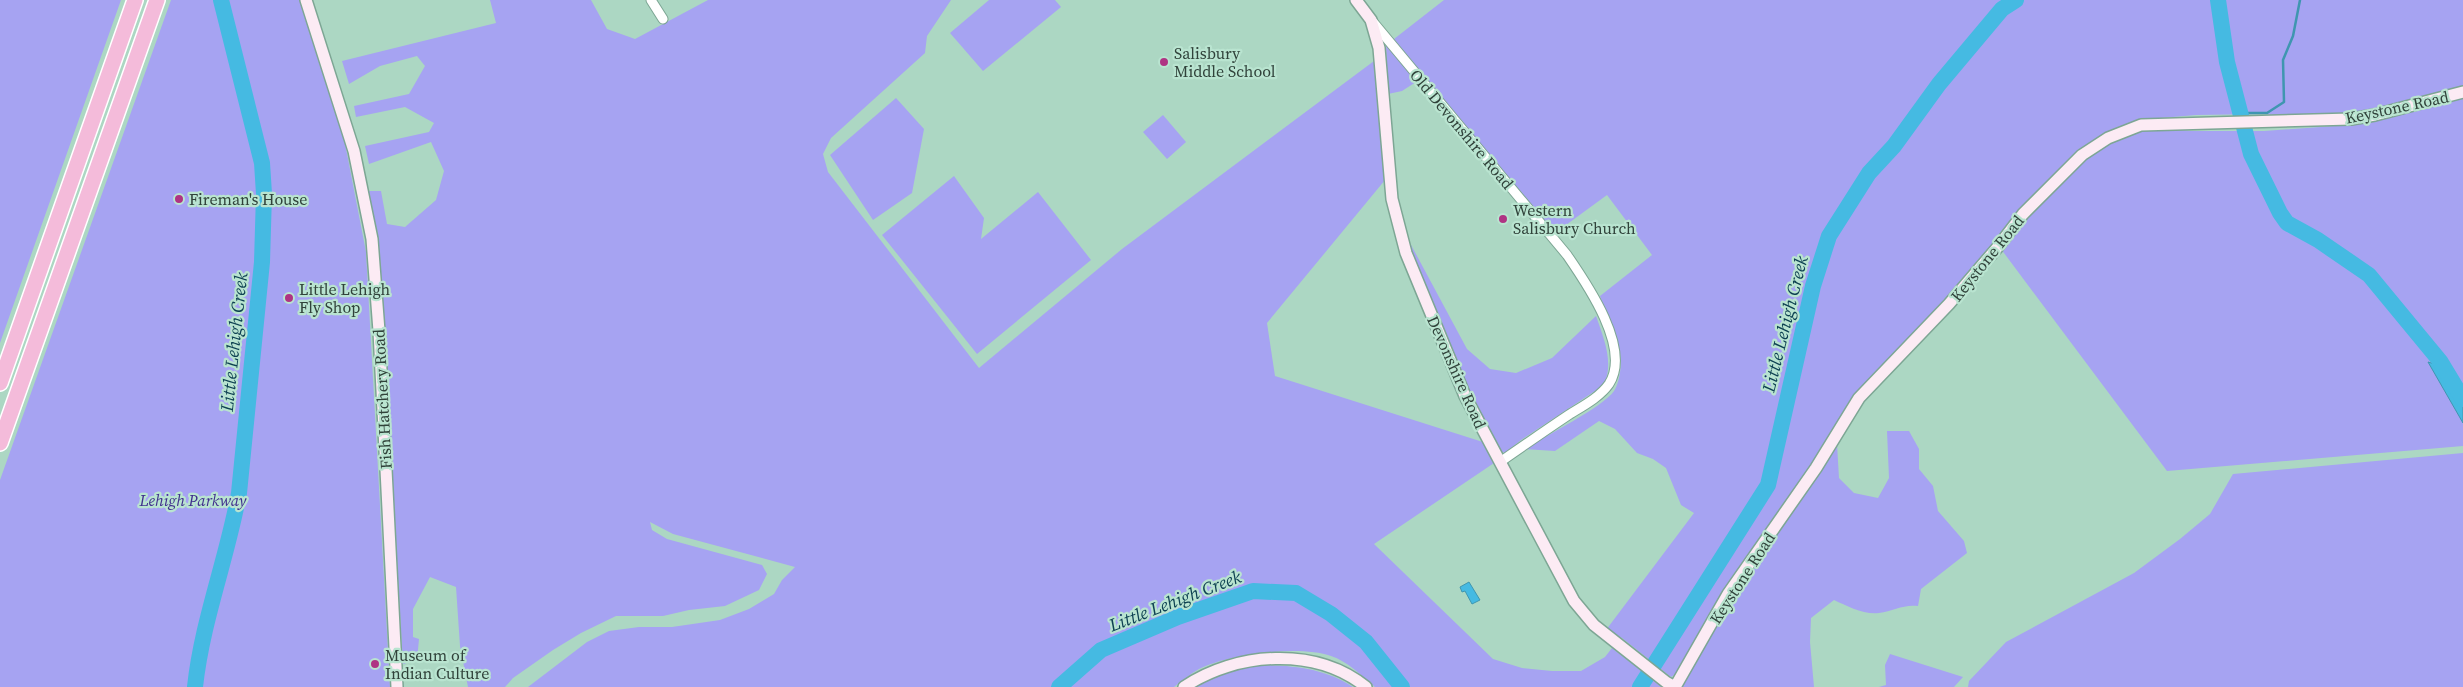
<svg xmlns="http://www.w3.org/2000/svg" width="2463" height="687" font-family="'Source Serif 4',serif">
	<rect width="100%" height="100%" fill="#acd7c3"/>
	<path fill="#a6a3f2" d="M 0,0 L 121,0 L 0,343 Z
		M 171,0 L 300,0 L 343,133 L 366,252 L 390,687 L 0,687 L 0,480 Z
		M 490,0 L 591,0 L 607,29 L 635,39 L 708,0 L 951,0 L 927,36 L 925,53 L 831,138 L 823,154 L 828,172 L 979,368 L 1122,249 L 1374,61 L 1385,180 L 1267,323 L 1275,376 L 1486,443 L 1497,461 L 1374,544 L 1493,659 L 1522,668 L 1552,671 L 1581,671 L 1605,657 L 1612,648 L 1662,687 L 1375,687 C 1362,676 1347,661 1331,656 C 1299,645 1229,654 1199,669 C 1190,674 1182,681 1174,687 L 528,687 L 587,642 L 609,631 L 639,627 L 672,627 L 720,620 L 749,609 L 774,594 L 782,580 L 795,567 L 673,534 L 650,522 L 652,530 L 667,539 L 762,565 L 767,574 L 759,590 L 725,606 L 689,610 L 663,616 L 616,616 L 581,633 L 553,650 L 513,678 L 505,687 L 468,687 L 460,646 L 456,587 L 430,577 L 413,609 L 413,637 L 419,639 L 417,660 L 403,664 L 378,234 L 367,191 L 381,191 L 387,224 L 405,227 L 436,200 L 444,171 L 431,142 L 369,164 L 365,146 L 429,132 L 434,123 L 405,107 L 356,117 L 354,106 L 409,94 L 425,66 L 417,56 L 380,66 L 349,84 L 342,61 L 496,23 Z
		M 989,0 L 1055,0 L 1061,7 L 983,71 L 950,33 Z
		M 1444,0 L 2463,0 L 2463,87 L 2374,110 L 2329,115 L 2295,117 L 2264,114 L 2196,115 L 2138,120 L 2099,137 L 1940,308 L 1862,386 L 1678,673 L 1671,677 L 1622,638 L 1606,630 L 1694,513 L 1681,505 L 1666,468 L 1653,459 L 1637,453 L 1615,429 L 1599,421 L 1555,451 L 1524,449 C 1544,437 1603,407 1614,391 C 1620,382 1622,364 1620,353 C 1617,333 1606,315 1600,296 L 1652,255 L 1607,195 L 1555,233 L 1458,121 L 1394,39 Z
		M 1386,46 L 1388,46 L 1416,82 L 1402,91 L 1388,94 Z
		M 896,98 L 924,129 L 912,193 L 873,220 L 830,155 Z
		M 2463,98 L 2463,446 L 2167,471 L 2001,249 L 2020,224 L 2079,164 L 2103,147 L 2136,132 L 2153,128 L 2192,131 L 2264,131 L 2348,125 Z
		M 1163,115 L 1186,142 L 1167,159 L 1143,132 Z
		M 954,176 L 984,218 L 981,239 L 1038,192 L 1091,260 L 977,354 L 882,235 Z
		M 1399,210 L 1410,243 L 1467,349 L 1490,369 L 1516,373 L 1552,358 L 1596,316 C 1604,339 1614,362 1604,385 L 1521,440 L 1505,453 L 1498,450 L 1470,397 L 1408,247 Z
		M 1887,431 L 1909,431 L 1919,449 L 1919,469 L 1933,486 L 1938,511 L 1964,541 L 1967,553 L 1921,589 L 1918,606 C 1904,604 1893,611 1879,613 C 1864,615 1847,606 1834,600 L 1811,618 L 1810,642 L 1814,687 L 1682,687 L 1732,597 L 1837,444 L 1839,478 L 1854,493 L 1878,498 L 1889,478 Z
		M 2463,453 L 2463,687 L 1968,687 L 1969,681 L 2006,642 L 2134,573 L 2180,539 L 2210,514 L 2233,474 Z
		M 1890,654 L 1963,677 L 1954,687 L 1879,687 L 1886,685 L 1885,665 Z
		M 1254,665 C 1289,665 1323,667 1353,687 L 1194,687 L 1224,671 Z"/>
	<path fill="#45bae2" stroke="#3f96b0" d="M 2428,362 L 2445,367 L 2463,398 L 2463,423 Z
		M 1469,582 L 1480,600 L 1472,604 L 1465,591 L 1462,592 L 1460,587 Z"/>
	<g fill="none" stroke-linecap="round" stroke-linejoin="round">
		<path stroke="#3f96b0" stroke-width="2.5" d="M 2241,113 L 2267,113 L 2284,102 L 2283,60 L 2293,36 L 2300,0"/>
		<path stroke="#45bae2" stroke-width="16" d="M 2218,0 L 2227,62 L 2251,154 L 2280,213 L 2287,223 L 2318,240 L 2369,275 L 2440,361 L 2463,399
			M 195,687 C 202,621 227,559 239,493 L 262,262 L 264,194 L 262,163 L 221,0
			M 1059,687 L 1101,650 L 1178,617 L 1253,591 L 1296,593 L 1331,614 L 1366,642 L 1402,687
			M 1640,687 L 1768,485 L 1813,286 L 1829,236 L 1869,173 L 1894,146 L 1939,84 L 2002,9 L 2016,0"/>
		<g stroke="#7da694" stroke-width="11">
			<path id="street" d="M 651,0 L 663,19
				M 1373,22 L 1567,255 C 1587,284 1632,349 1609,384 C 1600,397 1583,406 1570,414 C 1546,430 1523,446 1500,462"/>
		</g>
		<g stroke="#7da694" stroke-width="14">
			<path id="secondary" d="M 306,0 L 354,151 L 372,239 L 379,331 L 397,687
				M 1356,0 L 1371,20 L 1379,48 L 1392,199 L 1406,253 L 1465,396 L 1574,601 L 1594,625 L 1666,682 L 1675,687
				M 1184,687 C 1236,652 1315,646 1366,687
				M 1675,687 L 1728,594 L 1816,468 L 1859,398 L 1949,304 L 1997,248 L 2023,214 L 2082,155 L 2108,138 L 2141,125 L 2351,119 L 2375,115 L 2463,92"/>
		</g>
		<g stroke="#fff" stroke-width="18">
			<path id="highway" d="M 0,383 L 135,0
				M 0,443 L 157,0"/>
		</g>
		<use href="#street" stroke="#fff" stroke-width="9"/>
		<use href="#secondary" stroke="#fcebf4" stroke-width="11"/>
		<use href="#highway" stroke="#f4bbda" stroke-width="15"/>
	</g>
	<g fill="#af3383" stroke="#b9e4d0" stroke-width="2">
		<circle cx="1164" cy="62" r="5"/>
		<circle cx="179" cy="199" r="5"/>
		<circle cx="1503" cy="219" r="5"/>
		<circle cx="289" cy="298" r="5"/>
		<circle cx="375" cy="664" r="5"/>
	</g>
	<g text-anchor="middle" stroke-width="4.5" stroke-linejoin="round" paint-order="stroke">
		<g font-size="16" fill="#30423a" stroke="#b9e4d0" text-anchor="start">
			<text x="1174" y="59">Salisbury<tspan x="1174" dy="18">Middle School</tspan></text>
			<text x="189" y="205">Fireman's House</text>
			<text x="1513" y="216">Western<tspan x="1513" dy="18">Salisbury Church</tspan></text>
			<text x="299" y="295">Little Lehigh<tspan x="299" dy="18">Fly Shop</tspan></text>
			<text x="385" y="661">Museum of<tspan x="385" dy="18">Indian Culture</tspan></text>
		</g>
		<g font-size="16" fill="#30423a" stroke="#b9e4d0">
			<text transform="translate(2397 107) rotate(-12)" y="6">Keystone Road</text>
			<text transform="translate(1462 129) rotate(50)" y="6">Old Devonshire Road</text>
			<text transform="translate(1987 258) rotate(-51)" y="6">Keystone Road</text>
			<text transform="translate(1457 372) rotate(66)" y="6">Devonshire Road</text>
			<text transform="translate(382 399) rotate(-93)" y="6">Fish Hatchery Road</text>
			<text transform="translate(1742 578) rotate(-57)" y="6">Keystone Road</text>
		</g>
		<g font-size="16" font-style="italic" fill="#402f8d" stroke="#b9e4d0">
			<text x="193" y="506">Lehigh Parkway</text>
		</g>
		<g font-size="18" font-style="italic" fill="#0e4152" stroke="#b9e4d0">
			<text transform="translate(1785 324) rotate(-76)" y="6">Little Lehigh Creek</text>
			<text transform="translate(234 342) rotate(-84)" y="6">Little Lehigh Creek</text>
			<text transform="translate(1175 601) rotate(-21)" y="6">Little Lehigh Creek</text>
		</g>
	</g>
</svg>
